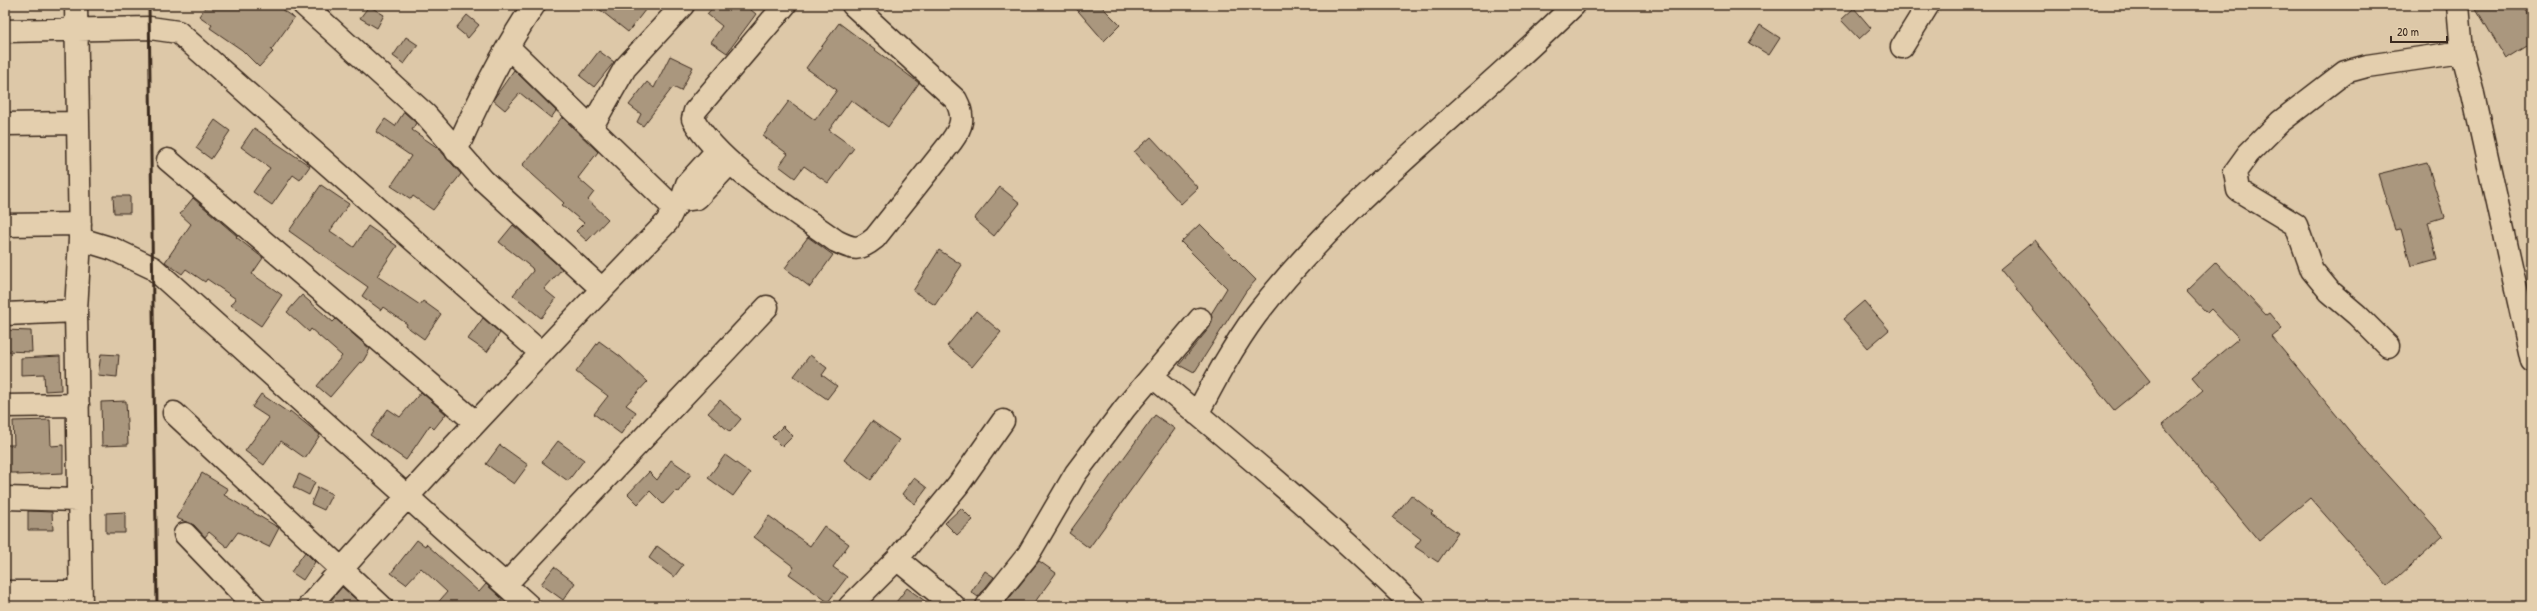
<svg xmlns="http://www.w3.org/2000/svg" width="2537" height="611" font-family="'Patrick Hand',sans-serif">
	<rect width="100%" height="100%" fill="#ddc8a8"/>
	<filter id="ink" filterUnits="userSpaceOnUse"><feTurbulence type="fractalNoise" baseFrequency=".025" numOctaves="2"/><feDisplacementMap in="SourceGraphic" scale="8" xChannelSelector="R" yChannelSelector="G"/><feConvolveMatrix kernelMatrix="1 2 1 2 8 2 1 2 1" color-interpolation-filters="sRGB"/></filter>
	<g filter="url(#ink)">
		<path fill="#aa977e" stroke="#3b2a1e" d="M 208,5 L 275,5 L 294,18 L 271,50 L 273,52 L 259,67 L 242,50 L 210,28 L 212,25 L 199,16 Z
			M 594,5 L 649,5 L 628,32 Z
			M 715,5 L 745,5 L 756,14 L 727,53 L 711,42 L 722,26 L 707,14 Z
			M 1073,5 L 1100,5 L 1120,25 L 1104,41 Z
			M 2474,5 L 2522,5 L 2532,22 L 2532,43 L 2506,59 Z
			M 369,6 L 384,15 L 377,28 L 360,18 Z
			M 1854,8 L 1871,28 L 1859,39 L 1841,20 Z
			M 467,15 L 479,25 L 468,38 L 456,28 Z
			M 839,23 L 919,83 L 888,127 L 851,100 L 829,130 L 854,148 L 828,183 L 804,166 L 795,178 L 779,166 L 788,154 L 763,136 L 789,101 L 815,120 L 837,90 L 806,68 Z
			M 1760,25 L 1780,38 L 1769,55 L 1749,43 Z
			M 406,37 L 418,45 L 404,64 L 393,56 Z
			M 599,51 L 614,62 L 594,87 L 580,76 Z
			M 670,56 L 693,67 L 681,91 L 673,87 L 643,126 L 637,122 L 641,114 L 629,105 L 647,82 L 654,88 Z
			M 514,70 L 556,111 L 551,118 L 520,93 L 505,110 L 493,100 Z
			M 404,112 L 416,123 L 412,130 L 438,148 L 461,174 L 433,210 L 413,196 L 411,199 L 391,186 L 411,156 L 376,132 L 385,119 L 395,126 Z
			M 562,117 L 598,152 L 578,178 L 594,192 L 588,200 L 608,219 L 587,241 L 576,231 L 584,223 L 562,205 L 564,203 L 522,165 L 538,148 Z
			M 215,120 L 230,131 L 211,159 L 196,148 Z
			M 254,128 L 310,166 L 300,180 L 293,175 L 272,205 L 253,192 L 270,168 L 241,147 Z
			M 1151,137 L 1198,188 L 1181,204 L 1134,152 Z
			M 2427,162 L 2444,217 L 2428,222 L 2437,259 L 2411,266 L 2401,229 L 2395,230 L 2378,174 Z
			M 321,185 L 349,204 L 330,231 L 354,247 L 368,226 L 397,246 L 377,276 L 420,305 L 423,301 L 441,314 L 424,339 L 406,326 L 407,324 L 383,307 L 381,310 L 362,296 L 368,287 L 289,231 Z
			M 1000,187 L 1020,203 L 994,236 L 974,219 Z
			M 113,196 L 130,196 L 130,213 L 114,213 Z
			M 193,198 L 237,236 L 236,237 L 263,258 L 252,274 L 282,295 L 261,326 L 231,305 L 236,299 L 207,279 L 205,282 L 186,269 L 182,274 L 165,262 L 191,224 L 180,214 Z
			M 1200,224 L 1256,280 L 1246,291 L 1194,373 L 1179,365 L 1210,327 L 1212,321 L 1211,314 L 1227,288 L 1181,242 Z
			M 513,225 L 562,269 L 544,289 L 556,299 L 541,318 L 513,295 L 533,271 L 532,268 L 499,242 Z
			M 808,237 L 833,255 L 810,287 L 785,268 Z
			M 2035,240 L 2150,381 L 2114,410 L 2000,269 Z
			M 939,250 L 962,265 L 935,305 L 913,291 Z
			M 2216,262 L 2266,315 L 2269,313 L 2282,329 L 2272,337 L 2361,445 L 2443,536 L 2388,586 L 2310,498 L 2259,541 L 2162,425 L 2203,390 L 2192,377 L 2239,338 L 2211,309 L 2207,313 L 2186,291 Z
			M 302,295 L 333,322 L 336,319 L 370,349 L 362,363 L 360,362 L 330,397 L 317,386 L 342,356 L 311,329 L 309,332 L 287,312 Z
			M 1864,301 L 1889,330 L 1868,348 L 1843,319 Z
			M 976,311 L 1001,332 L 972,367 L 947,346 Z
			M 483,318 L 500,333 L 487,352 L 468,339 Z
			M 5,330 L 31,331 L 32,352 L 5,351 Z
			M 599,341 L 621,357 L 647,382 L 626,405 L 636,412 L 621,434 L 594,414 L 608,396 L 576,372 Z
			M 101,354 L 119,355 L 117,377 L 98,375 Z
			M 810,355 L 827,368 L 822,375 L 837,386 L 827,399 L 794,376 Z
			M 60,356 L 61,390 L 45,391 L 44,374 L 21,375 L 21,358 Z
			M 421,392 L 446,414 L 434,429 L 430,425 L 406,460 L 370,435 L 388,409 L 400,417 Z
			M 261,394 L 289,413 L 290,411 L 320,435 L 305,458 L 281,441 L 264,465 L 245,451 L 269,418 L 252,407 Z
			M 720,400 L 741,419 L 730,432 L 708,413 Z
			M 126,401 L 128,445 L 102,446 L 101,402 Z
			M 1155,415 L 1175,429 L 1089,548 L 1069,533 Z
			M 50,420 L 51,446 L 63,445 L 63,473 L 17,475 L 17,473 L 5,473 L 5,445 L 14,445 L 13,421 Z
			M 872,421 L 899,440 L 871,480 L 844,460 Z
			M 783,426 L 793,436 L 782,447 L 772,437 Z
			M 558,441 L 584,460 L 568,481 L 542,462 Z
			M 500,445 L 528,465 L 514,484 L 486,464 Z
			M 725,455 L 750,473 L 733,496 L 708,478 Z
			M 671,460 L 691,474 L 678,492 L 675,491 L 663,504 L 650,491 L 638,504 L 628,494 L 649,472 L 657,480 Z
			M 202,473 L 228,489 L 224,495 L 279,528 L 269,547 L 238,532 L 227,547 L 209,532 L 205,537 L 194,525 L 176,518 Z
			M 299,474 L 315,482 L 309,495 L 293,487 Z
			M 914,478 L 927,488 L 915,504 L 902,494 Z
			M 318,487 L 332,494 L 324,510 L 311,504 Z
			M 1411,495 L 1433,512 L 1431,514 L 1458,533 L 1438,562 L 1415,547 L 1421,539 L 1393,518 Z
			M 961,508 L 973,520 L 957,535 L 945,523 Z
			M 28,511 L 52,512 L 53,530 L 28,530 Z
			M 125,512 L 125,533 L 106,533 L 106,513 Z
			M 769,516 L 810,546 L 824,526 L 849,544 L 833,567 L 847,577 L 828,602 L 789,574 L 794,567 L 754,537 Z
			M 417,540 L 425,546 L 426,544 L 479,592 L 486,584 L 510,606 L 435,606 L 447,592 L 421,568 L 406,584 L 391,573 Z
			M 657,546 L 683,565 L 674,577 L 649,558 Z
			M 305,552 L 315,562 L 303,580 L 291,572 Z
			M 1039,561 L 1056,573 L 1032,606 L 1003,606 Z
			M 554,567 L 575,583 L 563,600 L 541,584 Z
			M 985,571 L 994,577 L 978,597 L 971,592 Z
			M 342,587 L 360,603 L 357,606 L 326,606 Z
			M 907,588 L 932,606 L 893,606 Z"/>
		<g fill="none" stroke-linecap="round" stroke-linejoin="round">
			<g stroke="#3b2a1e" stroke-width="25">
				<path id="minor" d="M 76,5 L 80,239 L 76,311 L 81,606
					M 304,5 L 426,115 L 483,180 L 602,289
					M 785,5 L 695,111 L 693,119 C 720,166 792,209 836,241 C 854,250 859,251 875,238 L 951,142 C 962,127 965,117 956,100 L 853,5
					M 2458,5 L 2462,52 L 2473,94 L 2532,361
					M 5,31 L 150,28 L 178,32 L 540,352
					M 1902,47 L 1928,5
					M 5,124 L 78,123
					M 591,128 L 625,68 L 683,5
					M 456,151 C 478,101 503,50 534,5
					M 168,160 L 475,422
					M 682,200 L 697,198 L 730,163
					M 674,208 L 682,200 L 687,184 L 717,151
					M 5,225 L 80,224
					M 80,239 L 113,249 L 153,268 L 529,606
					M 5,314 L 76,311
					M 2388,346 L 2357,315 L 2330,292 L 2312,270 L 2296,225 L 2238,190 L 2235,172 L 2248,154 L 2280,122 L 2345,72 L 2367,66 L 2462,52
					M 1152,376 C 1241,450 1330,524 1413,606
					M 5,406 L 78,405
					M 174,413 L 381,606
					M 1197,414 C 1215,380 1233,346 1256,315 C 1347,197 1469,109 1574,5
					M 5,498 L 78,500
					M 185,534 L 254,606
					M 897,559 L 954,606
					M 506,584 L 767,307
					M 9,592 L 80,592
					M 309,606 C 425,474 545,348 667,222 L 674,208 L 508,47
					M 850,606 L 897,559 L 958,485 L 1003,421
					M 987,606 L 1028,555 L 1076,473 L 1125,408 L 1200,319"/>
			</g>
			<use href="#minor" stroke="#e4cfae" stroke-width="22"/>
			<path stroke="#3b2a1e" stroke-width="3" d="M 149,5 L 157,606"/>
		</g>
	</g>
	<rect width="2537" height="611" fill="none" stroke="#e4cfae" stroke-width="20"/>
	<rect x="10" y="10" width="2517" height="591" fill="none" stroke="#3b2a1e" stroke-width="1.5" filter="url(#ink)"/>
	<path d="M2391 36v6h56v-6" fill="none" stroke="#3b2a1e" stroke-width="2"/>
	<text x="2397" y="36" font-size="12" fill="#3b2a1e" stroke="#e4cfae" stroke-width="3" paint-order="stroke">20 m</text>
</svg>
